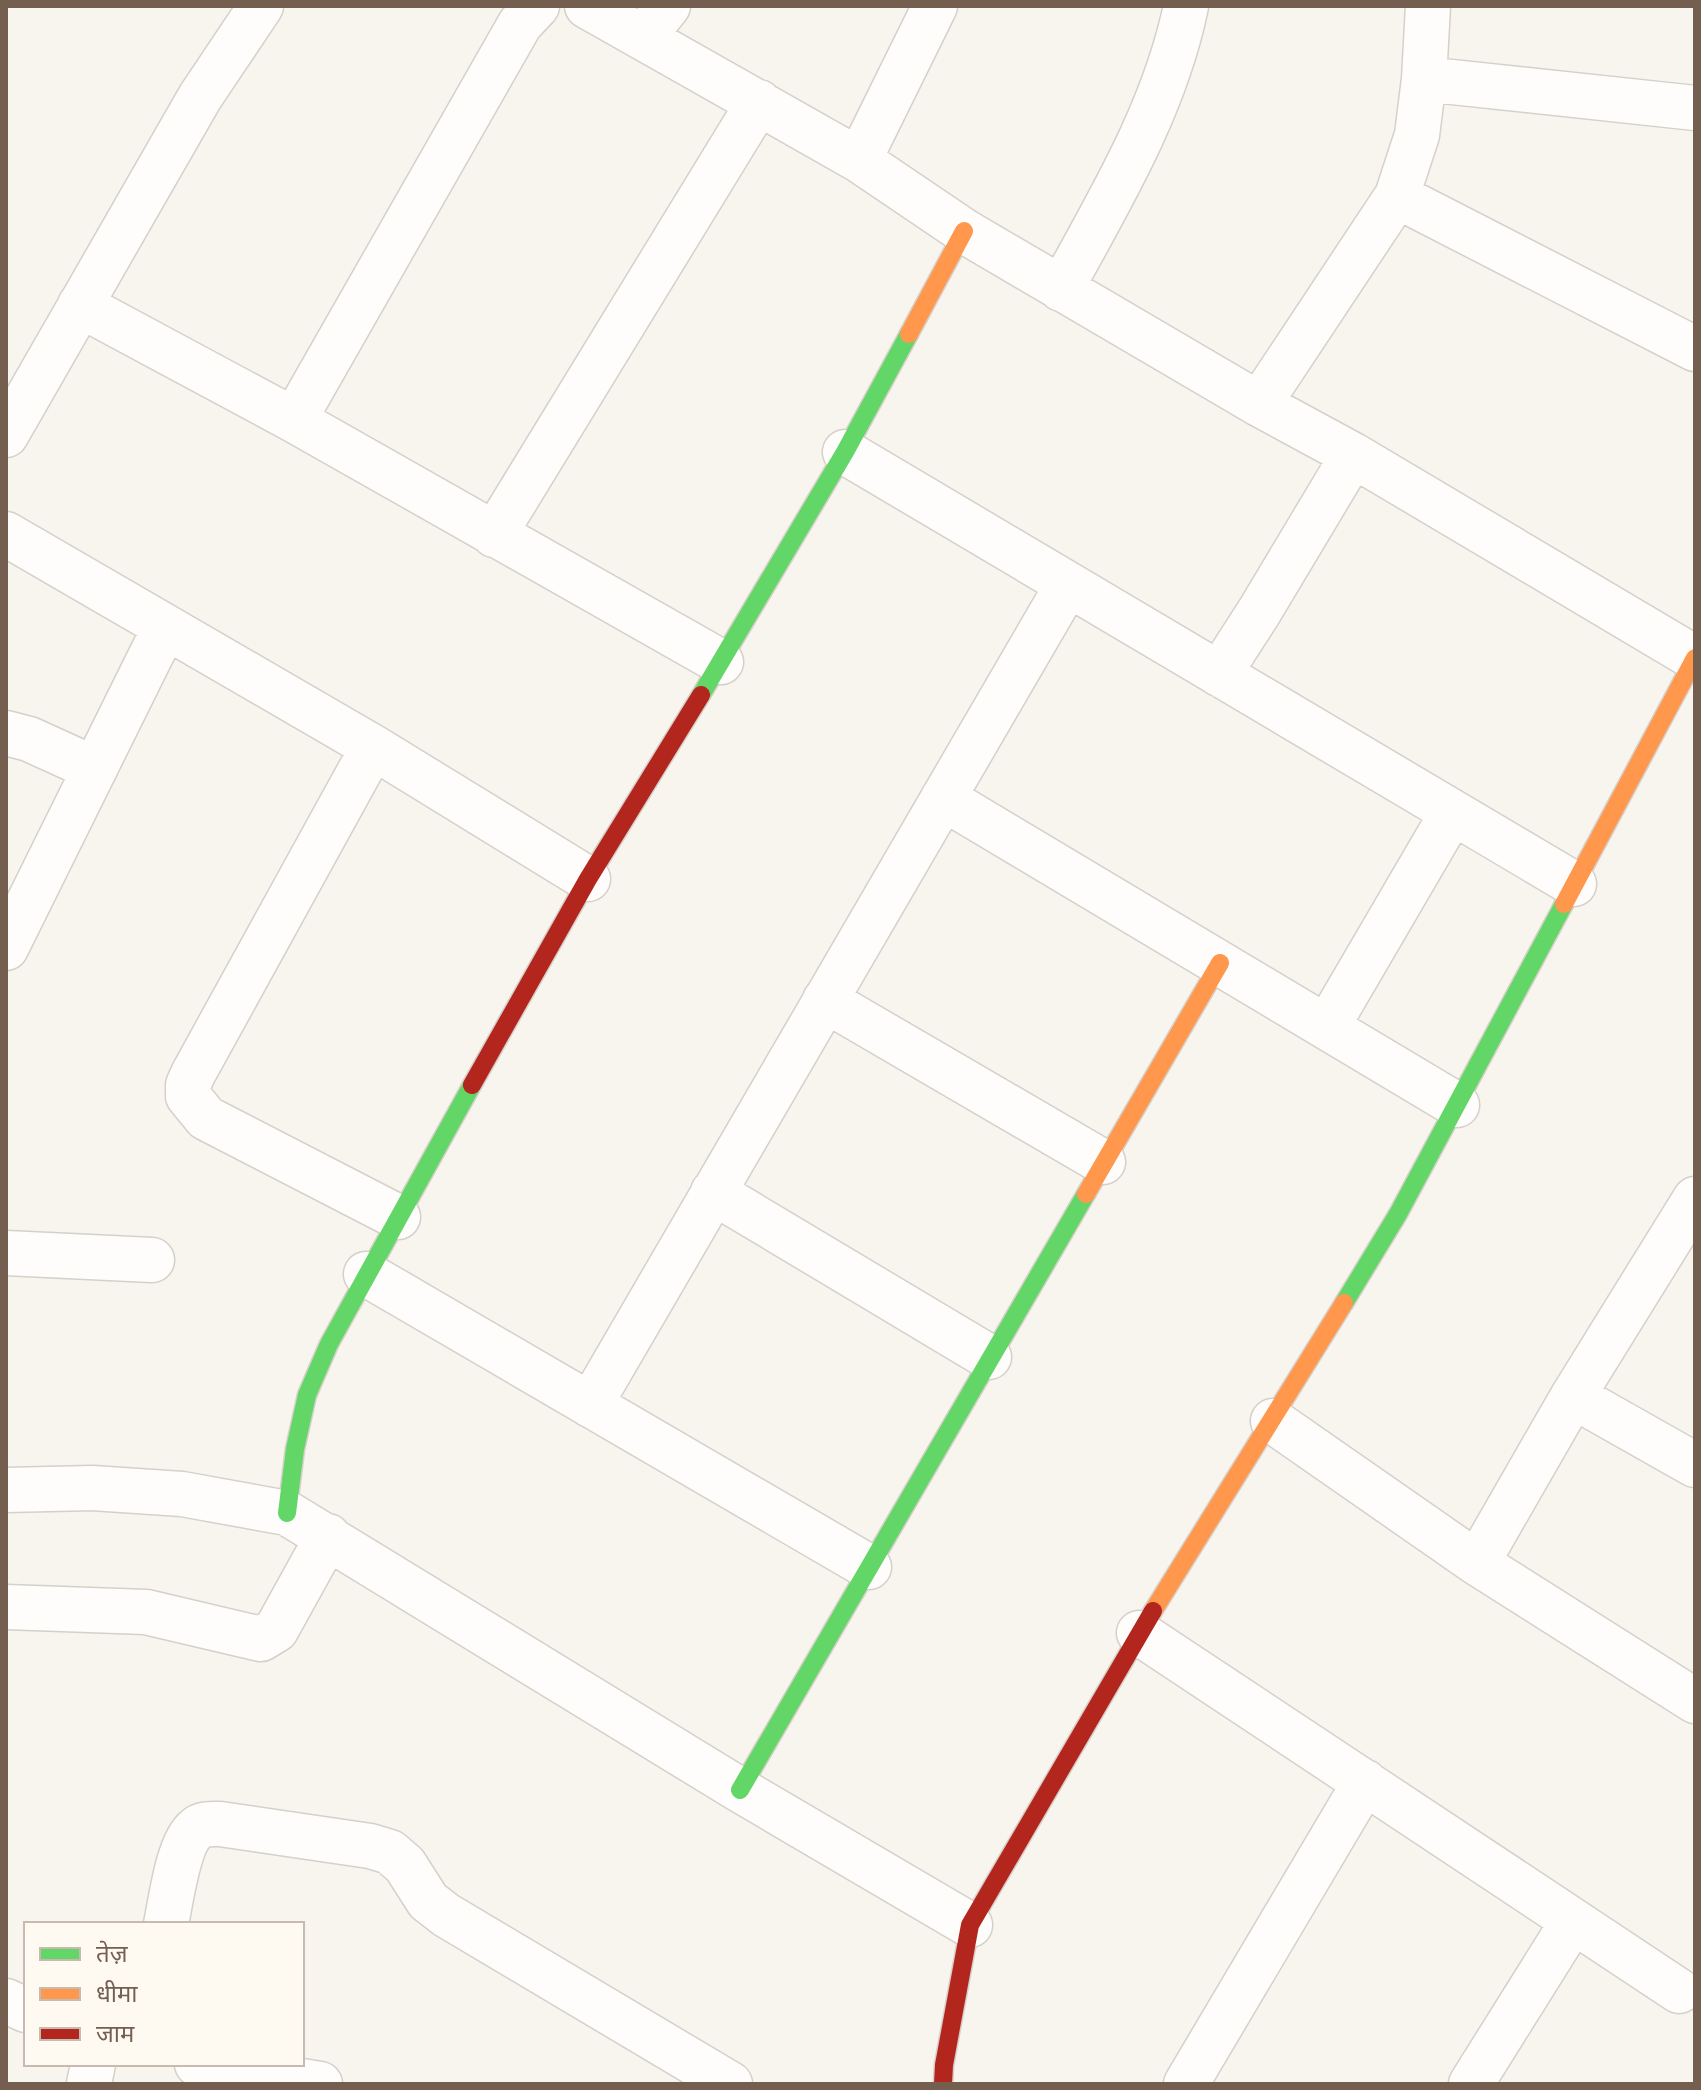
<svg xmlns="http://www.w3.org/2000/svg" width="1701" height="2090" font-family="'IBM Plex Sans','Noto Sans Devanagari',sans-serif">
	<rect width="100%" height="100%" fill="#f8f4ee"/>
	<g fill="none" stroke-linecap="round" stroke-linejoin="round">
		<g stroke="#d5d0c9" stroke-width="47">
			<path id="street" d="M 587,6 L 859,160 L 964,231 L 1259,404 L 1353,455 L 1695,658
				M 644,36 L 668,6
				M 1424,79 L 1695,108
				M 859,160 L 935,6
				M 1397,196 L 1695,349
				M 1061,289 C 1111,198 1165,108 1186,6
				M 80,305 L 294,420 L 721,662
				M 1259,404 L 1397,196 L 1417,135 L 1424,79 L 1428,6
				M 294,420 L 520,24 L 537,6
				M 6,435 L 200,97 L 261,6
				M 845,452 L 1574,884
				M 6,534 L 373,747 L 588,879
				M 494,535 L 759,102
				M 1219,674 L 1259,612 L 1353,455
				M 6,733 L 29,739 L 95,769
				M 373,747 L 193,1074 L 188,1085 L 188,1096 L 206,1118 L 398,1217
				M 943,798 L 1457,1105
				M 6,948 L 165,627
				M 825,1000 L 1103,1162
				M 1327,1027 L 1452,813
				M 713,1192 L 989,1357
				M 6,1253 L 152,1260
				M 366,1274 L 869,1567
				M 1573,1396 L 1695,1465
				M 590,1405 L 1068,584
				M 1273,1421 L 1477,1563 L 1695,1701
				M 6,1490 L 92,1488 L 182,1494 L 287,1513 L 740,1790 L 970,1925
				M 1477,1563 L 1573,1396 L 1695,1199
				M 6,1607 L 146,1612 L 261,1639 L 276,1630 L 328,1536
				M 1139,1633 L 1679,1991
				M 166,1924 C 171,1901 178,1843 196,1829 C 202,1823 212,1824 220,1824 L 370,1846 L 390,1852 L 405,1865 L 428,1901 L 446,1915 L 730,2084
				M 6,2001 L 26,2010
				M 197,2064 L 320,2084
				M 89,2084 L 93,2064
				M 1186,2084 L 1365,1782
				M 1471,2084 L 1573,1921"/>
		</g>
		<g stroke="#d6d0c9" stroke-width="21">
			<path id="fast" d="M 701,695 L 845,452 L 909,334
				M 1344,1303 L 1398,1214 L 1564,904
				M 287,1513 L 295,1449 L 307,1395 L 329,1344 L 472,1085
				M 740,1790 L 1086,1194"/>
		</g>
		<g stroke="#d6d0c9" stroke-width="21">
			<path id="slow" d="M 909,334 L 964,231
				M 1564,904 L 1695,658
				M 1086,1194 L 1220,963
				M 1153,1611 L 1344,1303"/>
		</g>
		<g stroke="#d6d0c9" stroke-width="21">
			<path id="jam" d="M 472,1085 L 588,879 L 701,695
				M 943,2084 L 944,2065 L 970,1925 L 1153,1611"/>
		</g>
		<use href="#street" stroke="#fefdfc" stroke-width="44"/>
		<use href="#fast" stroke="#63d668" stroke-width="18"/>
		<use href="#slow" stroke="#ff974d" stroke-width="18"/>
		<use href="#jam" stroke="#b3261e" stroke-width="18"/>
	</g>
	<rect width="1701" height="2090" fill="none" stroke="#745e50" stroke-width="16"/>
	<rect x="24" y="1922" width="280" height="144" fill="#fef9f1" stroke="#c7bbb1" stroke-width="2"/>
	<rect x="40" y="1948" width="40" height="12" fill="#63d668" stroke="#c7bbb1" stroke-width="2"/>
	<text x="96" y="1962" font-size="24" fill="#745e50">तेज़</text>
	<rect x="40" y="1988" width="40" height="12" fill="#ff974d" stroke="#c7bbb1" stroke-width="2"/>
	<text x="96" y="2002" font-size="24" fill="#745e50">धीमा</text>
	<rect x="40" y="2028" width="40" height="12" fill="#b3261e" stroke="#c7bbb1" stroke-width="2"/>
	<text x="96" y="2042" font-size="24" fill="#745e50">जाम</text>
</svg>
